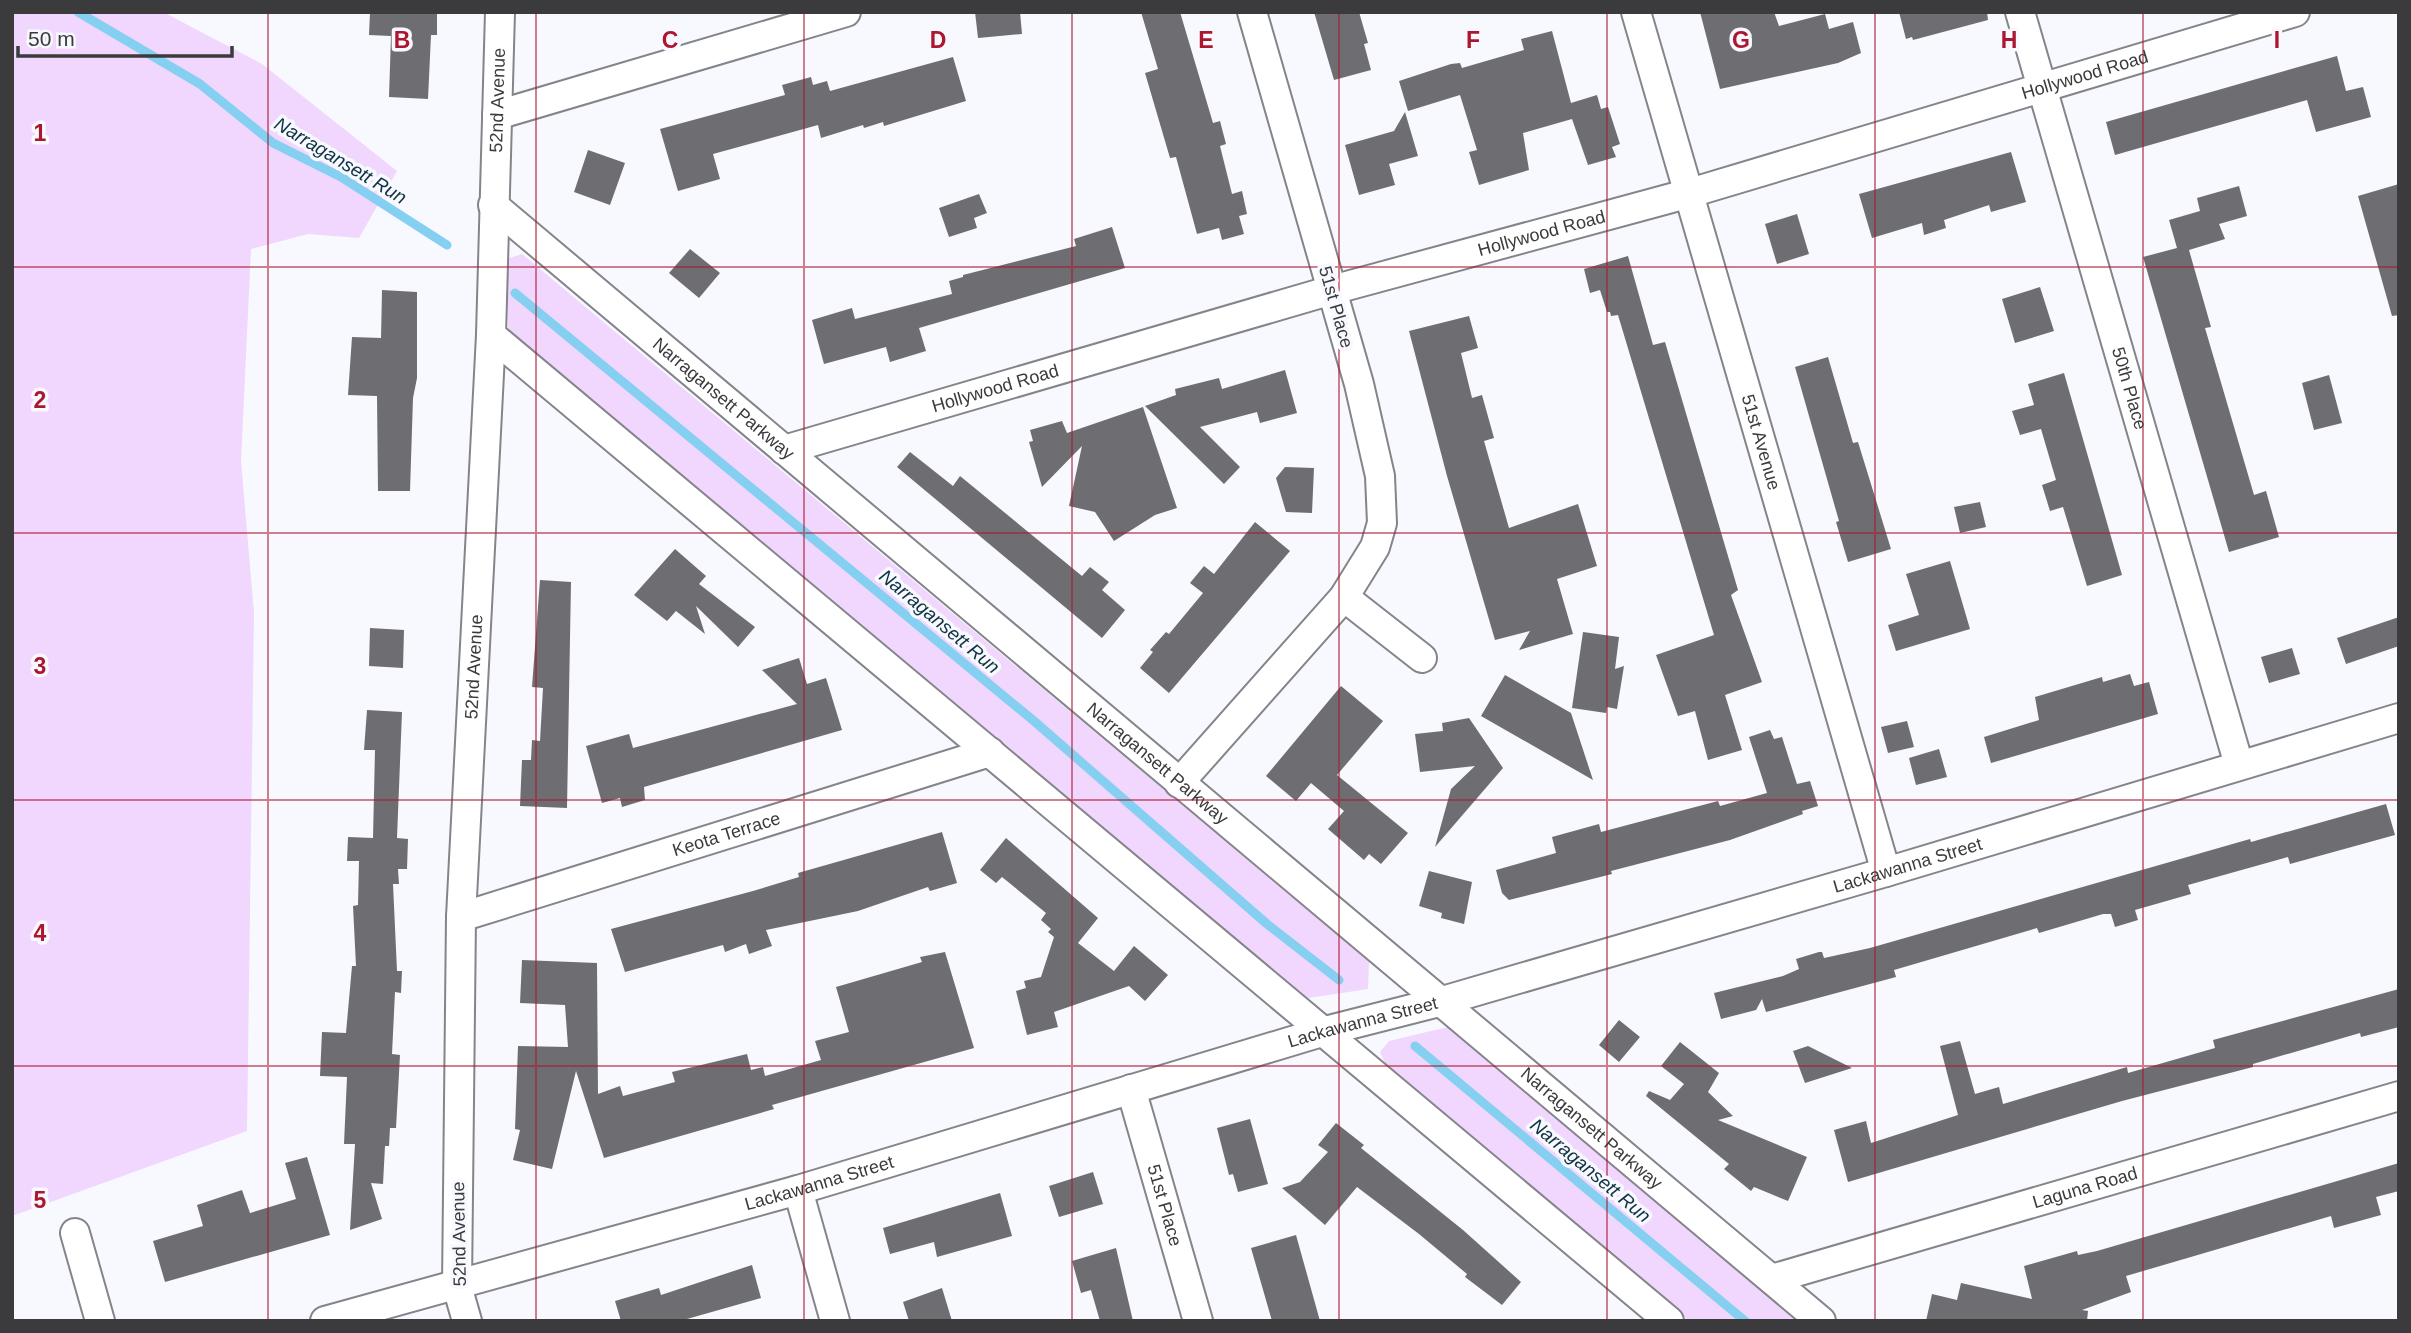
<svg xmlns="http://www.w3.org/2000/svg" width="2411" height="1333" font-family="Arial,sans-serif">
	<rect width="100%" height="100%" fill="#f7f9fe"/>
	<path fill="#f1d6fd" d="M 12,12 L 163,12 L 262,64 L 397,171 L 359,238 L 308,234 L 251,249 L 241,461 L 254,613 L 247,1131 L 12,1216 Z
		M 522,254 L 1369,961 L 1368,989 L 1302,999 L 891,651 L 509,336 L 503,260 Z
		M 1448,1027 L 1797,1321 L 1689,1321 L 1389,1071 L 1380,1052 L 1389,1041 Z"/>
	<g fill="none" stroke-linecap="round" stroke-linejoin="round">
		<path stroke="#85cff1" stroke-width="9" d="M 78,12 L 200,84 L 273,143 L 341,177 L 447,245
			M 515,293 L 1034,721 L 1267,924 L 1339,980
			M 1415,1046 L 1745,1321"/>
	</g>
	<path fill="#6e6d72" d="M 370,12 L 437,12 L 437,35 L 431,35 L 428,99 L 389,97 L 391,36 L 369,35 Z
		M 975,12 L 1020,12 L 1022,34 L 978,38 Z
		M 1141,12 L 1180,12 L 1213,123 L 1220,121 L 1226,144 L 1220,146 L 1232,194 L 1242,191 L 1247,214 L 1239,216 L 1244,234 L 1222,240 L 1219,228 L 1197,234 L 1176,157 L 1170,158 L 1145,73 L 1158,69 Z
		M 1314,12 L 1359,12 L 1368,43 L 1364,44 L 1371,70 L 1334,80 Z
		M 1700,12 L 1774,12 L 1779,26 L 1825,14 L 1829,29 L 1853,22 L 1861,53 L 1838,63 L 1720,89 Z
		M 1899,12 L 1987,12 L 1988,20 L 1913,40 L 1912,37 L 1906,39 Z
		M 1552,31 L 1571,103 L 1597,95 L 1601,109 L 1608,107 L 1620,144 L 1612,147 L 1616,157 L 1588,165 L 1572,119 L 1523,133 L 1529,170 L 1479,185 L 1469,152 L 1477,150 L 1460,95 L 1408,111 L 1399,81 L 1451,64 L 1460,63 L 1462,68 L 1524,50 L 1521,39 Z
		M 2337,56 L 2346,91 L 2363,87 L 2371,117 L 2316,132 L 2307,100 L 2115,155 L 2106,122 Z
		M 953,57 L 966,101 L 884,126 L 883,122 L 864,128 L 863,125 L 821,138 L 818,125 L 713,154 L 720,179 L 678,191 L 660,129 L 785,95 L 782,85 L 811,77 L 813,85 L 827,81 L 830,91 Z
		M 1405,112 L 1418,156 L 1389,164 L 1395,185 L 1359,195 L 1345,145 L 1394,131 Z
		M 588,150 L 625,163 L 610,205 L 574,192 Z
		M 2011,152 L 2026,202 L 1991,212 L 1989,205 L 1944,220 L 1946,228 L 1924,235 L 1922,223 L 1872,238 L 1859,194 Z
		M 2399,184 L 2399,315 L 2392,316 L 2358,196 Z
		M 2239,186 L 2247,216 L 2219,224 L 2225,239 L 2189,250 L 2211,327 L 2205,328 L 2254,495 L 2266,491 L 2279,537 L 2229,552 L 2143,257 L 2177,248 L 2169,220 L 2200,211 L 2197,198 Z
		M 979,194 L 987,213 L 974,218 L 977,228 L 949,237 L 939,208 Z
		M 1797,214 L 1809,254 L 1777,264 L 1765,224 Z
		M 1112,227 L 1125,268 L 919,328 L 926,351 L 890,362 L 886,347 L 824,364 L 812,320 L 852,308 L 855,319 L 952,294 L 949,281 L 963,277 L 963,275 L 1076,246 L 1074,239 Z
		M 690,249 L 720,273 L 699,298 L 669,273 Z
		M 1628,256 L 1653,345 L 1665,342 L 1738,590 L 1731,595 L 1762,682 L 1725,695 L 1742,750 L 1708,760 L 1695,711 L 1678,716 L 1656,655 L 1714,635 L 1618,315 L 1611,316 L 1610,312 L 1607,312 L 1600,290 L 1590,293 L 1584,269 Z
		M 2040,287 L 2054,331 L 2015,343 L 2002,299 Z
		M 382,290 L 417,292 L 417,378 L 413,398 L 410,491 L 378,491 L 377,396 L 348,395 L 352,337 L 381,338 Z
		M 1469,316 L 1478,348 L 1461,353 L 1472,398 L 1482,395 L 1494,438 L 1484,441 L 1509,528 L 1578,504 L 1597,566 L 1557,579 L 1573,634 L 1519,650 L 1530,631 L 1495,640 L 1447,476 L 1409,331 Z
		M 1828,357 L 1853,443 L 1858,442 L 1891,549 L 1848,562 L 1836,522 L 1839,521 L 1795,367 Z
		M 1285,370 L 1297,413 L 1260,423 L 1257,412 L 1200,427 L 1240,467 L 1224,484 L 1145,406 L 1176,395 L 1175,389 L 1219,378 L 1222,389 Z
		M 2064,373 L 2122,575 L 2087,586 L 2063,507 L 2050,511 L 2042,485 L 2056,480 L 2041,429 L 2020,435 L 2012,411 L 2034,405 L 2028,384 Z
		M 2329,375 L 2342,423 L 2314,430 L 2302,383 Z
		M 1143,407 L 1177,508 L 1155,515 L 1114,541 L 1095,512 L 1069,506 L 1082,446 L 1042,487 L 1029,442 L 1033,441 L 1030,430 L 1062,421 L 1067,433 Z
		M 910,452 L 953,486 L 960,476 L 1082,576 L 1090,567 L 1109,582 L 1102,590 L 1125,610 L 1102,638 L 897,467 Z
		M 1285,467 L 1314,468 L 1312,513 L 1286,512 L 1276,478 Z
		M 1980,502 L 1986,527 L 1960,533 L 1954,507 Z
		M 1255,522 L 1290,551 L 1169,693 L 1140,668 L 1153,652 L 1150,650 L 1166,632 L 1169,634 L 1203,593 L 1190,583 L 1204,566 L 1214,574 Z
		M 675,549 L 706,576 L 699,584 L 755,627 L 738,647 L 696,606 L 705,634 L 676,611 L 667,621 L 634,595 Z
		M 1950,561 L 1970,629 L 1896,651 L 1888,625 L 1919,615 L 1906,574 Z
		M 540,580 L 571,582 L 567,808 L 520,806 L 522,760 L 531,760 L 532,740 L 540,741 L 543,688 L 532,687 Z
		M 2399,617 L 2399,646 L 2346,664 L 2337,638 Z
		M 370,628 L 404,630 L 403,668 L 369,666 Z
		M 1583,632 L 1619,637 L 1615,669 L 1624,666 L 1617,709 L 1607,707 L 1606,713 L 1572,708 Z
		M 2292,648 L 2300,674 L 2269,683 L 2261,657 Z
		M 799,658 L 807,684 L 826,678 L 842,730 L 644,787 L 645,800 L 622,807 L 620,798 L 602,803 L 586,746 L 629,734 L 633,748 L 797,704 L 762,670 Z
		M 2130,674 L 2134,686 L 2149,682 L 2158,714 L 1991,763 L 1984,737 L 2039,720 L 2035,697 L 2102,677 L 2103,682 Z
		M 1505,675 L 1571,713 L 1593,780 L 1481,716 Z
		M 1341,686 L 1383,721 L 1337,775 L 1408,833 L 1381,864 L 1369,854 L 1364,860 L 1328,829 L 1344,811 L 1311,783 L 1296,801 L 1266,776 Z
		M 367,710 L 402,712 L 397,838 L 408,839 L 407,869 L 398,869 L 399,884 L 393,884 L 397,971 L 402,971 L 401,993 L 395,992 L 392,1054 L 400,1055 L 396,1128 L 390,1128 L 389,1146 L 385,1146 L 383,1184 L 371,1183 L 382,1219 L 350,1230 L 355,1144 L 344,1144 L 347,1077 L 320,1076 L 322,1032 L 346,1033 L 352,966 L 356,966 L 353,906 L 358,905 L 359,861 L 347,861 L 348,837 L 373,838 L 375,750 L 364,750 Z
		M 1469,718 L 1503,768 L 1435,847 L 1451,789 L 1475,766 L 1420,772 L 1415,734 L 1443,731 L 1442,723 Z
		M 1907,721 L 1914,747 L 1888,753 L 1881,727 Z
		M 1770,730 L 1774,739 L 1782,737 L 1797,784 L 1810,781 L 1818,806 L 1802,811 L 1803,814 L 1730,840 L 1611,871 L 1612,874 L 1509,900 L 1502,893 L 1496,870 L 1556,853 L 1552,837 L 1599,824 L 1601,832 L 1718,801 L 1720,806 L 1767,793 L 1749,737 Z
		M 1939,749 L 1947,777 L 1916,785 L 1909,758 Z
		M 2386,804 L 2395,835 L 2290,864 L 2288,857 L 2188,885 L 2191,894 L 2135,910 L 2138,920 L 2115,927 L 2111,914 L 2103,914 L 2039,933 L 2037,928 L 1894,970 L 1896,977 L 1766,1012 L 1762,999 L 1756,1010 L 1721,1019 L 1714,993 L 1783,976 L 1799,969 L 1796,959 L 1819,952 L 1822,952 L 1824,958 L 1870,948 L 2250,839 L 2251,842 Z
		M 942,832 L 957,883 L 930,891 L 928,887 L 858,911 L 766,930 L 772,946 L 749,954 L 746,944 L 725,952 L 723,945 L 625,972 L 611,929 L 753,891 L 799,877 L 798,873 Z
		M 1006,838 L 1098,918 L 1078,943 L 1114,971 L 1134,946 L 1168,975 L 1145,1001 L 1129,986 L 1054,1012 L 1058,1027 L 1027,1035 L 1016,991 L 1026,988 L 1024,981 L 1041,977 L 1054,937 L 1048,932 L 1051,929 L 1041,920 L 1046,913 L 1002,877 L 996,883 L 980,870 Z
		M 1429,871 L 1472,882 L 1464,924 L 1441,918 L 1442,913 L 1419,906 Z
		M 945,952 L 974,1048 L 772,1105 L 774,1109 L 604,1158 L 576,1071 L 552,1169 L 513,1160 L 520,1130 L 515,1129 L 518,1046 L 568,1047 L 565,1005 L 520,1003 L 522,960 L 597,963 L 598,1094 L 620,1086 L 623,1096 L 675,1082 L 672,1072 L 747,1054 L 751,1070 L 763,1067 L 765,1076 L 821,1060 L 815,1041 L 849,1032 L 836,987 L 922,962 L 920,957 Z
		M 2399,989 L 2399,1027 L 2361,1037 L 2360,1033 L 2253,1064 L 2253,1067 L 2122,1101 L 1848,1182 L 1834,1130 L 1866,1121 L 1871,1143 L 1958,1115 L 1940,1046 L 1960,1041 L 1975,1094 L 1999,1087 L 2003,1104 L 2127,1067 L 2128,1073 L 2215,1048 L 2213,1040 Z
		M 1619,1020 L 1640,1037 L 1619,1062 L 1599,1045 Z
		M 1680,1042 L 1719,1073 L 1708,1092 L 1733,1116 L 1718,1120 L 1807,1157 L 1788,1201 L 1754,1187 L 1751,1191 L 1724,1169 L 1729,1164 L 1646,1096 L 1649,1091 L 1670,1100 L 1684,1084 L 1661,1066 Z
		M 1808,1046 L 1852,1068 L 1805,1083 L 1793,1051 Z
		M 1250,1119 L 1268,1184 L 1238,1192 L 1233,1174 L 1229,1175 L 1217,1128 Z
		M 1336,1123 L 1364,1145 L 1361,1148 L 1463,1230 L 1521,1282 L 1502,1305 L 1465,1277 L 1467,1274 L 1419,1234 L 1357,1187 L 1325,1225 L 1282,1188 L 1300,1182 L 1328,1152 L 1318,1145 Z
		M 307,1157 L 330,1235 L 165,1282 L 153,1241 L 203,1226 L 197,1205 L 242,1190 L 250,1213 L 296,1199 L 285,1163 Z
		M 2399,1163 L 2399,1191 L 2376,1197 L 2381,1215 L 2334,1228 L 2331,1216 L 2126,1276 L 2131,1292 L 2082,1310 L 2088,1311 L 2087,1321 L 1926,1321 L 1932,1294 L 1957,1300 L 1961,1283 L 2032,1299 L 2024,1266 L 2077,1251 L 2078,1255 L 2097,1251 Z
		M 1093,1172 L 1103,1204 L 1059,1217 L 1049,1186 Z
		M 1000,1193 L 1012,1236 L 937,1257 L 934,1242 L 890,1254 L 883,1228 Z
		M 1296,1235 L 1320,1321 L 1272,1321 L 1251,1248 Z
		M 1116,1248 L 1133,1321 L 1100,1321 L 1091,1290 L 1081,1293 L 1072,1261 Z
		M 752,1265 L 761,1298 L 680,1321 L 621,1321 L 615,1301 L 659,1288 L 661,1295 Z
		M 942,1288 L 952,1321 L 909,1321 L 903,1302 Z"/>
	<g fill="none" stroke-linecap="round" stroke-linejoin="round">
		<g stroke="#84858a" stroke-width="32">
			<g id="minor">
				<path id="s1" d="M 1636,12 L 1886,872"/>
				<path id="s2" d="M 2020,12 L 2239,765"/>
				<path d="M 497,115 L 846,12"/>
				<path id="s3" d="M 493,205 L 1821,1321"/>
				<path d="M 491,335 L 1669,1321"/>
				<path id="s4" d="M 784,450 L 1332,290 L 1690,193 L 2295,12"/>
				<path d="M 1344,597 L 1422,658"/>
				<path d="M 1179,783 L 1344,597 L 1375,547 L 1382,523 L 1380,476 L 1359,384 L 1252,12"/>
				<path id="s5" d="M 461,917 L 990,752"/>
				<path id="s6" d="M 1131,1089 L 1198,1321"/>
				<path d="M 798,1190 L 835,1321"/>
				<path d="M 75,1233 L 100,1321"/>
				<path id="s7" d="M 1772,1279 L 2399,1096"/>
				<path id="s8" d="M 325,1321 L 798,1190 L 1325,1031 L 1439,1002 L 1886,872 L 2399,718"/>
				<path id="s9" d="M 467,1321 L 457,1286 L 461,917 L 491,335 L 500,12"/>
			</g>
		</g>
		<use href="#minor" stroke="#fff" stroke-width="28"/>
	</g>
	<path fill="none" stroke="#ac172f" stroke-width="2" stroke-opacity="0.55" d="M 268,12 L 268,1321M 536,12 L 536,1321M 804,12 L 804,1321M 1072,12 L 1072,1321M 1339,12 L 1339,1321M 1607,12 L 1607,1321M 1875,12 L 1875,1321M 2143,12 L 2143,1321M 12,267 L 2399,267M 12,533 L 2399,533M 12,800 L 2399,800M 12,1066 L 2399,1066"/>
	<g text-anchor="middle" stroke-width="7" stroke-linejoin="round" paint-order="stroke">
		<g font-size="18" fill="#3b3b3d" stroke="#f7f9fe">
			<text dy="6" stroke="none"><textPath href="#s4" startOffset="1354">Hollywood Road</textPath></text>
			<text dy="6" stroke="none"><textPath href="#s9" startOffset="1223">52nd Avenue</textPath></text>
			<text dy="6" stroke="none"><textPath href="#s4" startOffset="788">Hollywood Road</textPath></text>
			<text transform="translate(1336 307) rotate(74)" y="6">51st Place</text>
			<text dy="6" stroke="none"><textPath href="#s4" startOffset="220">Hollywood Road</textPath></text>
			<text dy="6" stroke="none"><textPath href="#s2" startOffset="392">50th Place</textPath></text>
			<text dy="6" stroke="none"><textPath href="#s3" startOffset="301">Narragansett Parkway</textPath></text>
			<text dy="6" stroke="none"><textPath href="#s1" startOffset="448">51st Avenue</textPath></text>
			<text dy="6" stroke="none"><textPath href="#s9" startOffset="656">52nd Avenue</textPath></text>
			<text dy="6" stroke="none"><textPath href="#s3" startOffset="868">Narragansett Parkway</textPath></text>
			<text dy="6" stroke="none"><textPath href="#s5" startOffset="278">Keota Terrace</textPath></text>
			<text dy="6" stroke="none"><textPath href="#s8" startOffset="1647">Lackawanna Street</textPath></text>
			<text dy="6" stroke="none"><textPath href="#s8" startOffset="1080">Lackawanna Street</textPath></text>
			<text dy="6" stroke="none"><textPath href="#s3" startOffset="1435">Narragansett Parkway</textPath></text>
			<text dy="6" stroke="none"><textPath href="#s8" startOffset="513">Lackawanna Street</textPath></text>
			<text dy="6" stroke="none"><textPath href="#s7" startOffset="326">Laguna Road</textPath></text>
			<text dy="6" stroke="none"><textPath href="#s6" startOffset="121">51st Place</textPath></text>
			<text transform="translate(459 1234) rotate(-91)" y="6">52nd Avenue</text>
		</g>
		<g font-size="19" font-style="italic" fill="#103241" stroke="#f7f9fe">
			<text transform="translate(341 160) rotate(31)" y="7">Narragansett Run</text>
			<text transform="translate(940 621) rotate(40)" y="7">Narragansett Run</text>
			<text transform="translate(1591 1170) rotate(40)" y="7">Narragansett Run</text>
		</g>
	</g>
	<g font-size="23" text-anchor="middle" font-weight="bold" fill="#ac172f" stroke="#f7f9fe" stroke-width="7" stroke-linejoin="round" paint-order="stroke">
		<text x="402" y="48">B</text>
		<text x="670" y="48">C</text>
		<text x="938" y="48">D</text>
		<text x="1206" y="48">E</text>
		<text x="1473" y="48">F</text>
		<text x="1741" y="48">G</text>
		<text x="2009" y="48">H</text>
		<text x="2277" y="48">I</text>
		<text x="40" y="141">1</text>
		<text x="40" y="408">2</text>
		<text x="40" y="674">3</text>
		<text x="40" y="941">4</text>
		<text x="40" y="1208">5</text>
	</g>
	<rect width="2411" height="1333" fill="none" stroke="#3b3b3d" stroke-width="28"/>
	<path d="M18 46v10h214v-10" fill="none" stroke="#3b3b3d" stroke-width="3.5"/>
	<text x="28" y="46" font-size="21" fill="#3b3b3d" stroke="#f7f9fe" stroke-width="5" paint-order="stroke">50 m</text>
</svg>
